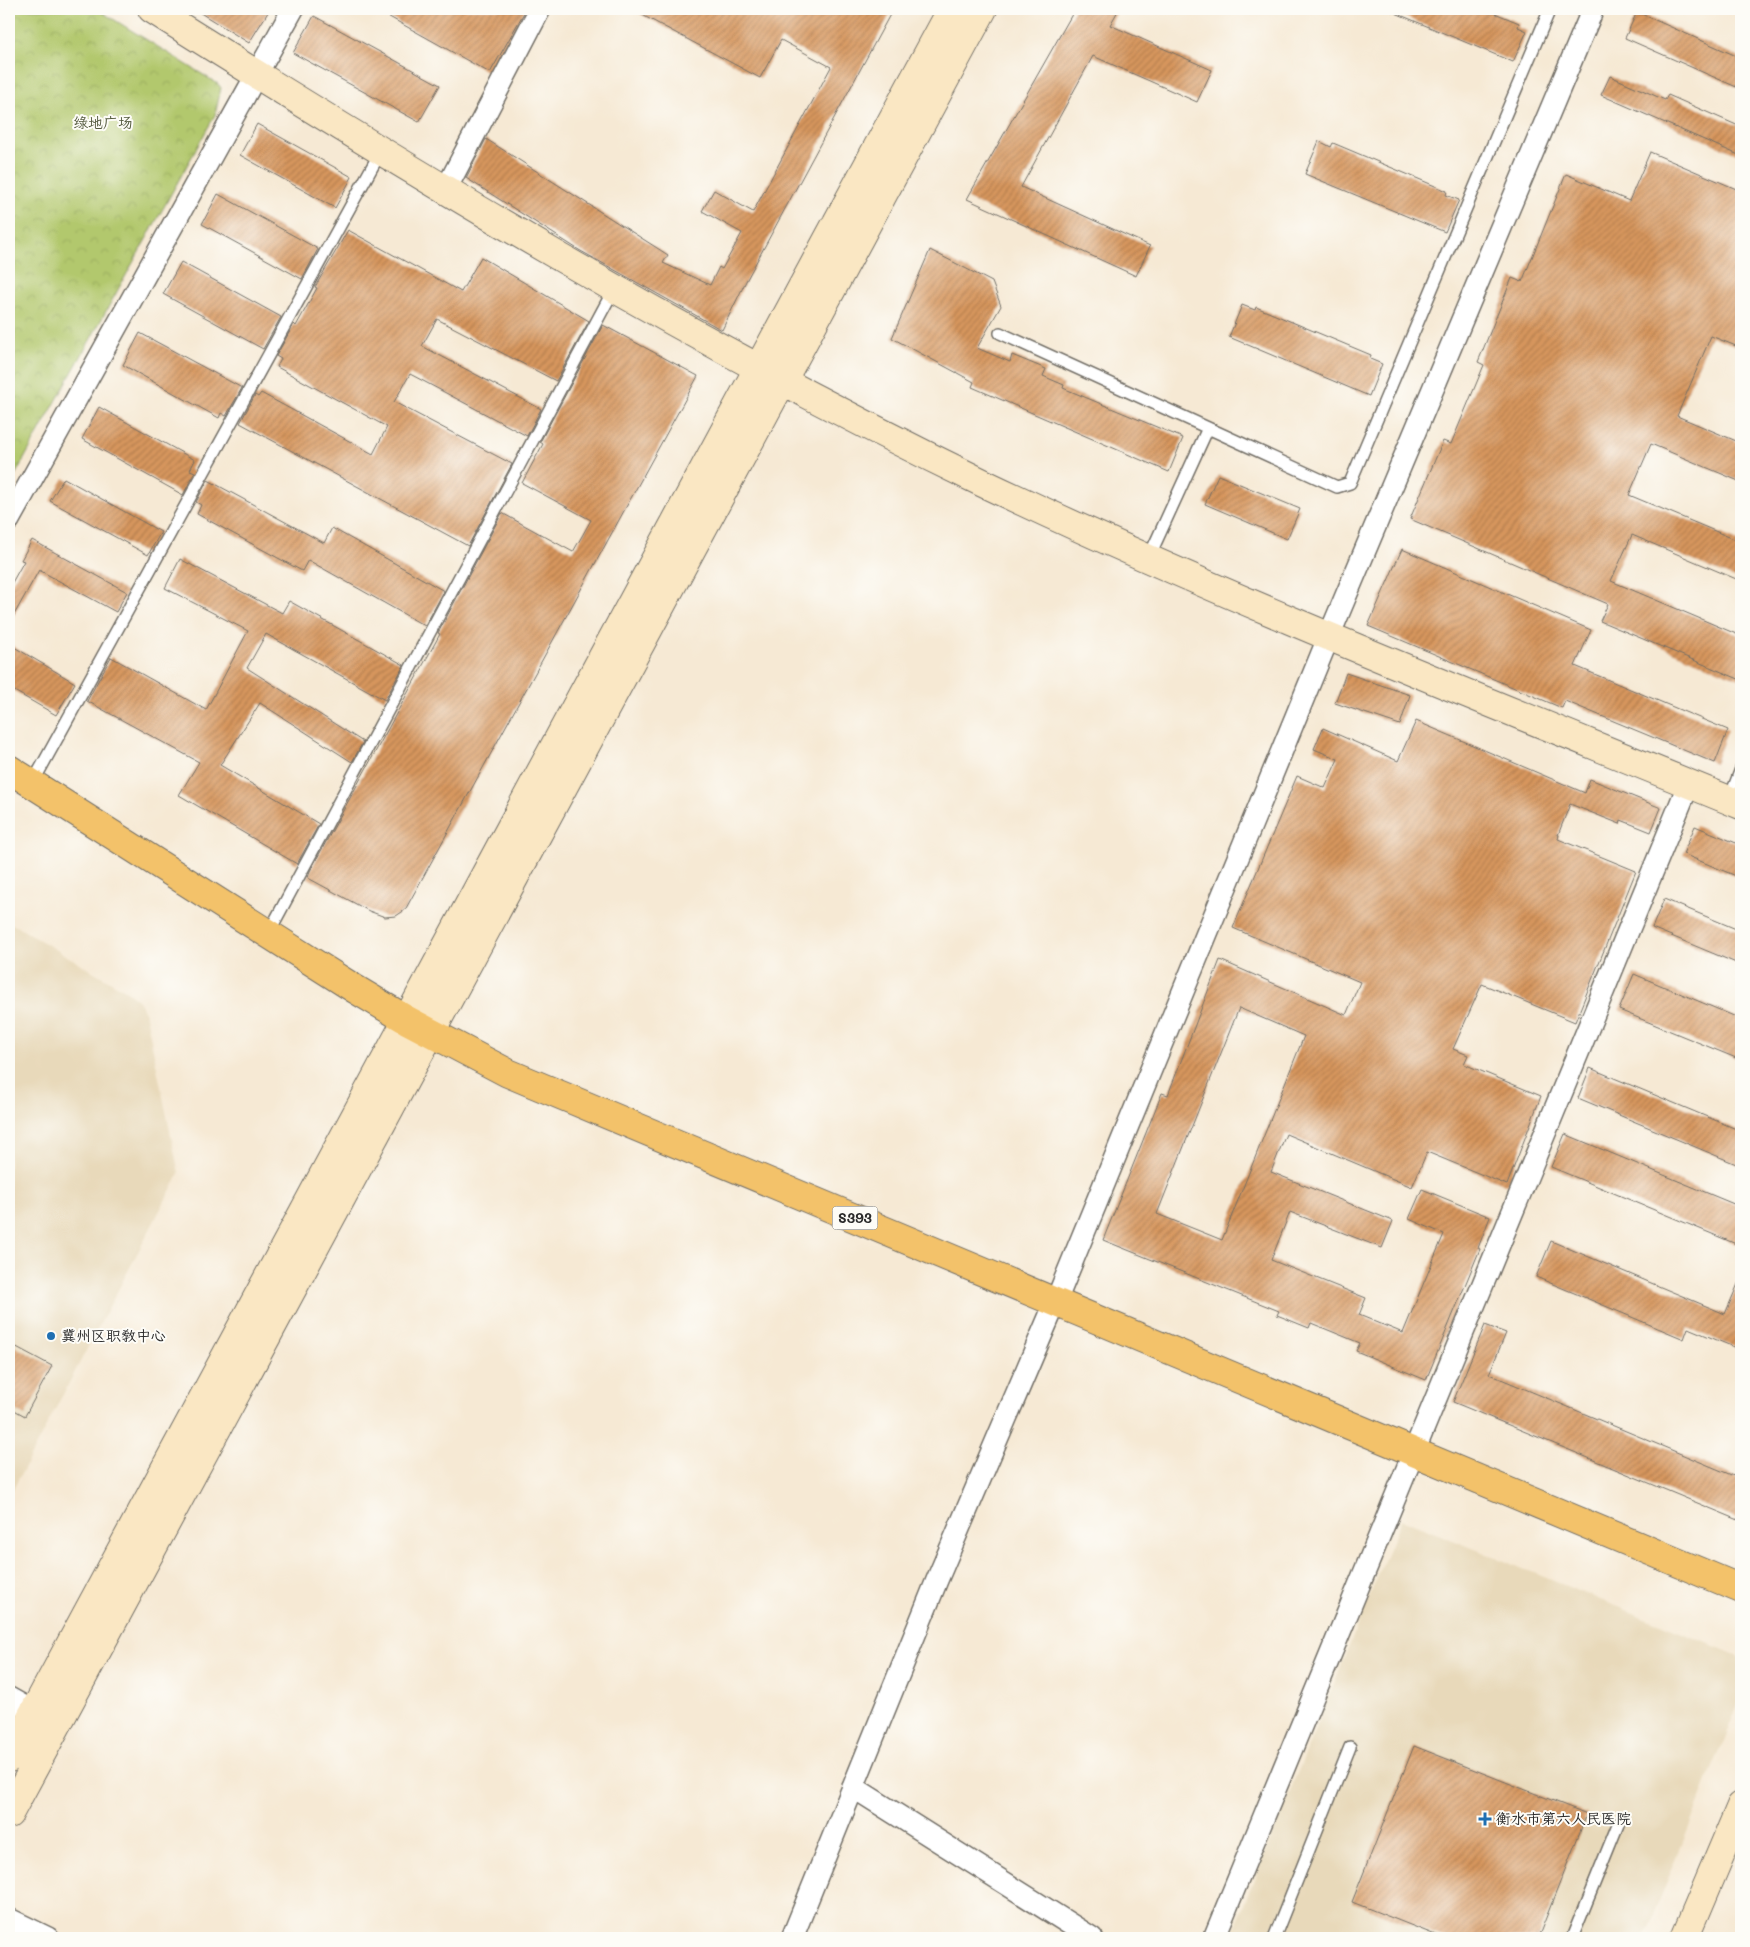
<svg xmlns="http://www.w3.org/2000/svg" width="1750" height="1947" font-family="Mali,'LXGW WenKai TC',sans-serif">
	<defs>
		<pattern id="park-crowns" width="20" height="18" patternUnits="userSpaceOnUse" patternTransform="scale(1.25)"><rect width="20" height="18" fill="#b2c86d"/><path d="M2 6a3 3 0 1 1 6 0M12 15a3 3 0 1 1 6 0" fill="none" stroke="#99ac5f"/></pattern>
		<pattern id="building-hatch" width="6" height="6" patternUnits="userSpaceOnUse" patternTransform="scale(1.25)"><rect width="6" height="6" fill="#d7965d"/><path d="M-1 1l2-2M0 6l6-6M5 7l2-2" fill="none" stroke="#af7b4d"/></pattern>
	</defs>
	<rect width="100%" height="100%" fill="#fdfcf7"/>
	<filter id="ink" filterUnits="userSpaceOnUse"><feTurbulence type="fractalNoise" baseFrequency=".02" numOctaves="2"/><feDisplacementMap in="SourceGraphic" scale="10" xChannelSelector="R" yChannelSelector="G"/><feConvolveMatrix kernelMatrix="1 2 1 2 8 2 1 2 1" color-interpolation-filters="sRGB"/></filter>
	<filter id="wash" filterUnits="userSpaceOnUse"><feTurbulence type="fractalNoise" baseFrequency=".0096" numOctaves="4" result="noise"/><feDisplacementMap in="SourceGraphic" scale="20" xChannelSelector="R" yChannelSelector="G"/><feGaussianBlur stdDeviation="1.12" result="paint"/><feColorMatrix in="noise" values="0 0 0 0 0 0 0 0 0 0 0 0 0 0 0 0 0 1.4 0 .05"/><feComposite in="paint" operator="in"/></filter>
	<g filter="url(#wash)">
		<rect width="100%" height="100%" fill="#f6e9d4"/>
		<path fill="#e8d9ba" d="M 9,922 L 130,993 L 141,1004 L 146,1016 L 179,1174 L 9,1497 Z
			M 1401,1519 L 1741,1657 L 1741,1699 L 1644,1938 L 1230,1938 Z"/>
		<path fill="url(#park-crowns)" stroke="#6e7a4c" d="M 9,9 L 97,9 L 218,84 L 221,88 L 215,115 L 9,486 Z"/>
		<g id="blocks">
			<path fill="url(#building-hatch)" fill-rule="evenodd" d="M 194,9 L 270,9 L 249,43 Z
				M 375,9 L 526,9 L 490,73 Z
				M 631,9 L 893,9 L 746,281 L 722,330 L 579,250 L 466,178 L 486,139 L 668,255 L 663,263 L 710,285 L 719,267 L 722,269 L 742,233 L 702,211 L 714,190 L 753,212 L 831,67 L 781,40 L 760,78 Z
				M 1075,9 L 1119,9 L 1110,25 L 1212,70 L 1197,102 L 1093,56 L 1021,187 L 1150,246 L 1136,276 L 967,199 Z
				M 1386,9 L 1485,9 L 1519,23 L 1518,27 L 1527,31 L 1513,62 Z
				M 1637,12 L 1741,58 L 1741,89 L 1625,38 Z
				M 314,16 L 440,85 L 419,122 L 293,53 Z
				M 1610,76 L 1665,100 L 1668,95 L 1741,127 L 1741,156 L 1601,95 Z
				M 257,124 L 352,177 L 335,208 L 240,155 Z
				M 1319,141 L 1331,147 L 1333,143 L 1447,191 L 1446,195 L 1459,200 L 1445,232 L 1305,174 Z
				M 1650,152 L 1741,191 L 1741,348 L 1711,336 L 1677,416 L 1741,443 L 1741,482 L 1651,444 L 1629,495 L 1741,542 L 1741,581 L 1632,535 L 1611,581 L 1741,636 L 1741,680 L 1600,621 L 1608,604 L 1410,519 L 1443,441 L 1451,444 L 1484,365 L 1478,362 L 1512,278 L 1522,282 L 1566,174 L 1629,201 Z
				M 218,194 L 318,249 L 302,279 L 202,224 Z
				M 348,230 L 461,292 L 481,257 L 589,321 L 556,381 L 437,319 L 422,346 L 541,409 L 527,436 L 410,374 L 394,402 L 512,464 L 468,546 L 240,423 L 255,395 L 258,397 L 261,393 L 373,454 L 387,427 L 277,367 L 281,359 L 276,356 L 294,324 L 296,326 L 317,288 L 315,287 Z
				M 930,250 L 992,282 L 1001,306 L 977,348 L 1010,362 L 1012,355 L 1046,369 L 1043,376 L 1064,385 L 1063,388 L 1183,438 L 1169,472 L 972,387 L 974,382 L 892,338 Z
				M 181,262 L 281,317 L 263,349 L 163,294 Z
				M 1242,305 L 1255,310 L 1256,307 L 1371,355 L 1370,359 L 1382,364 L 1369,396 L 1229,337 Z
				M 603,325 L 698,376 L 405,910 L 396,916 L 385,917 L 369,911 L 308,878 L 310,871 L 440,634 L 438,633 L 502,513 L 573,552 L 591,520 L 522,483 L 543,444 L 540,442 Z
				M 140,333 L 242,388 L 226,416 L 221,413 L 219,418 L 123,365 Z
				M 99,407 L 195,460 L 190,470 L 195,472 L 183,495 L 82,439 Z
				M 1218,475 L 1300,509 L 1287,539 L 1205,504 Z
				M 64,478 L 161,532 L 148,555 L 50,501 Z
				M 208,480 L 324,543 L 332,528 L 444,591 L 425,626 L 308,560 L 302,571 L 197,514 L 201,505 L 196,502 Z
				M 32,540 L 127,592 L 116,612 L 39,570 L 9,624 L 9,588 L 24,561 L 21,560 Z
				M 1402,549 L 1591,630 L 1575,666 L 1728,730 L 1715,763 L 1565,701 L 1562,708 L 1368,626 Z
				M 180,559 L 282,613 L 289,601 L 404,665 L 385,700 L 266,634 L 247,668 L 363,742 L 352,762 L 260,703 L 220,765 L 319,824 L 297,864 L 179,795 L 199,762 L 87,701 L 111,657 L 206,710 L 248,631 L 165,588 Z
				M 9,644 L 75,683 L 56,715 L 9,688 Z
				M 1346,673 L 1410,695 L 1400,725 L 1335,703 Z
				M 1416,721 L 1585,793 L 1590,779 L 1661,808 L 1651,832 L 1621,820 L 1620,824 L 1570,804 L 1558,835 L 1559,835 L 1558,839 L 1636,871 L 1575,1022 L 1482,984 L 1453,1049 L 1468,1055 L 1464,1064 L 1541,1096 L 1507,1185 L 1427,1152 L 1412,1187 L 1286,1134 L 1271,1172 L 1393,1221 L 1382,1248 L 1290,1212 L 1271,1260 L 1366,1298 L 1359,1315 L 1403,1333 L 1444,1234 L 1409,1219 L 1422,1189 L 1490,1217 L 1478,1248 L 1480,1249 L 1426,1380 L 1356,1351 L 1360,1343 L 1311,1323 L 1309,1328 L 1277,1315 L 1279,1311 L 1103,1240 L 1162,1093 L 1168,1095 L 1220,960 L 1346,1015 L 1360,982 L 1233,928 L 1297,776 L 1325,788 L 1338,759 L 1314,749 L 1323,728 L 1398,761 ZM 1239,1008 L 1304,1036 L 1222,1240 L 1157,1214 Z
				M 1695,826 L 1741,845 L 1741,878 L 1683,854 Z
				M 1664,899 L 1741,931 L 1741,965 L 1652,928 Z
				M 1634,974 L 1741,1019 L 1741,1060 L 1619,1010 Z
				M 1590,1068 L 1741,1131 L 1741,1166 L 1578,1098 Z
				M 1565,1134 L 1741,1207 L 1741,1246 L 1551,1167 Z
				M 1551,1241 L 1725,1314 L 1741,1277 L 1741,1350 L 1688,1328 L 1684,1339 L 1536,1277 Z
				M 1485,1325 L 1506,1333 L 1489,1374 L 1741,1479 L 1741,1521 L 1453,1402 Z
				M 9,1343 L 52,1366 L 25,1416 L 9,1407 Z
				M 1414,1746 L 1587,1814 L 1538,1938 L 1443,1938 L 1352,1902 Z"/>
		</g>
	</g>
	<g filter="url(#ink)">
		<use href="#blocks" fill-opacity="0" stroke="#726e66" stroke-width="1"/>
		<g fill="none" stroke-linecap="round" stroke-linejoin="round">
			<g stroke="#726e66" stroke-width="14">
				<path id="lane" d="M 1000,333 L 1337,487 L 1350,483 L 1550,9
					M 1149,557 L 1208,428
					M 32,784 L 381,151
					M 1729,800 L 1741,769
					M 268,934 L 614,289
					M 1274,1938 L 1350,1747
					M 1572,1938 L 1619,1822"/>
			</g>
			<g stroke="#726e66" stroke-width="24">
				<path id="street" d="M 446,189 L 540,9
					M 9,520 L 293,9
					M 9,1698 L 34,1712
					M 853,1787 L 1092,1938
					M 9,1919 L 48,1938
					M 792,1938 L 937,1580 L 1056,1301 L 1329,636 L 1593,9
					M 1214,1938 L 1689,783"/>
			</g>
			<g stroke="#726e66" stroke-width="30">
				<path id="secondary" d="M 152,9 C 422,179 695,344 983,483 C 1231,601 1487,701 1741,805
					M 9,1758 L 952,9
					M 9,1814 L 983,9
					M 1685,1938 L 1741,1806"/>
			</g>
			<g stroke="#726e66" stroke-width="30">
				<path id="primary" d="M 9,769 L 355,989 L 407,1020 L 508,1073 L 1741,1589"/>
			</g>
			<use href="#lane" stroke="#fff" stroke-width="11"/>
			<use href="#street" stroke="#fff" stroke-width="21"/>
			<use href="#secondary" stroke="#fae7c3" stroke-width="28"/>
			<use href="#primary" stroke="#f3c26a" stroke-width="28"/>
		</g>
	</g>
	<g fill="#1f6fb2" stroke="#fdfcf7" stroke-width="2">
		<circle cx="51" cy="1336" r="5"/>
		<path d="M1482.5 1811.5h5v5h5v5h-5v5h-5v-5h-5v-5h5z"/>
	</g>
	<g text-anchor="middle" stroke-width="4" stroke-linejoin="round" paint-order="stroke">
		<rect fill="#fdfcf7" stroke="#6a6a68" stroke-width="1" x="832.5" y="1206.5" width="45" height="23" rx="4"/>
		<g font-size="14" font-weight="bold" fill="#2b2b2b">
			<text x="855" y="1223">S393</text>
		</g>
		<g font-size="15" fill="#545a3f" stroke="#fdfcf7">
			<text x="103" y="128">绿地广场</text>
		</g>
		<g font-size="15" fill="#2b2b2b" stroke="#fdfcf7" text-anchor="start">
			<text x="61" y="1341">冀州区职教中心</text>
			<text x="1496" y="1824">衡水市第六人民医院</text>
		</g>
	</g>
	<rect width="1750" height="1947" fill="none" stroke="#fdfcf7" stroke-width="30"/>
</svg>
